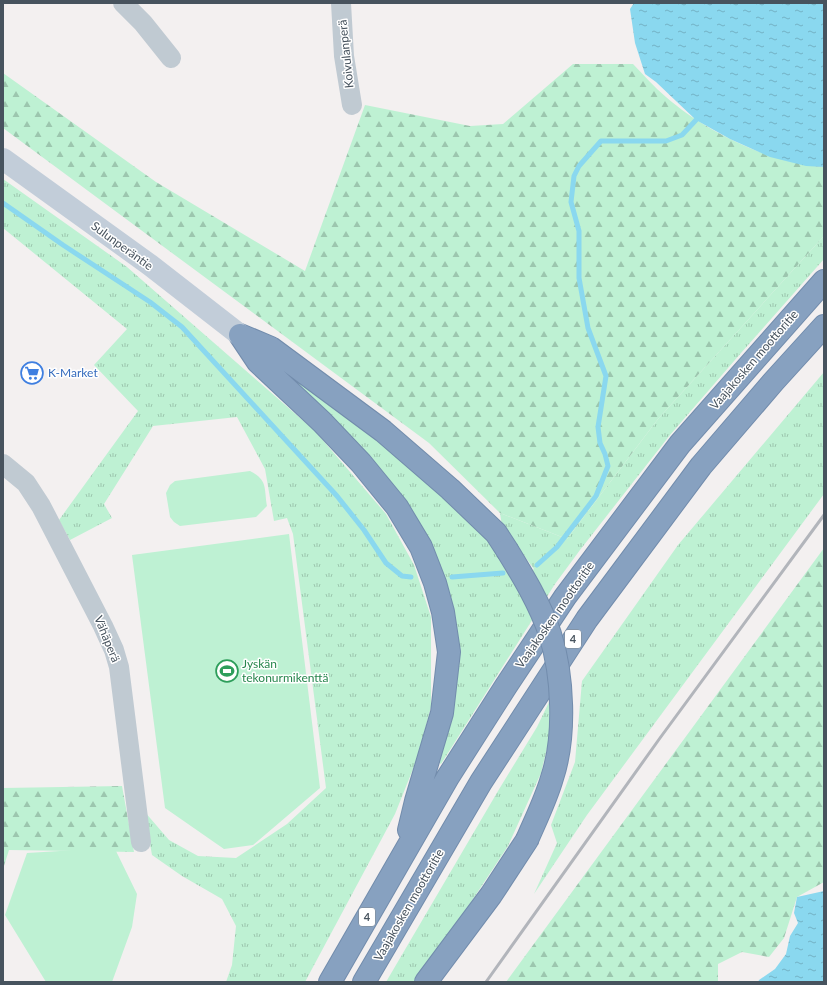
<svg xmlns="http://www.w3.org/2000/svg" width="827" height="985" font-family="Lato,sans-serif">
	<defs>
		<pattern id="grass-tufts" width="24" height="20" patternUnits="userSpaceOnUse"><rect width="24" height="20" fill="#bef1d3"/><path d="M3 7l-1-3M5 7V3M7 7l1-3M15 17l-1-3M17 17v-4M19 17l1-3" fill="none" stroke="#9cc6ae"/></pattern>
		<pattern id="forest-firs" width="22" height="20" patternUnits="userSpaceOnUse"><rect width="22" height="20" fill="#bef1d3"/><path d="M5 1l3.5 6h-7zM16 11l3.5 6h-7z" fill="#9cc6ae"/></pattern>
		<pattern id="water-ripples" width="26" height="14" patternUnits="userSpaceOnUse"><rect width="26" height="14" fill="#8ad8ef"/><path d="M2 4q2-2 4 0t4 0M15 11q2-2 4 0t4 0" fill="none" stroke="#73b2c5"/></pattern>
	</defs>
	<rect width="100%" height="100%" fill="#f3f0f0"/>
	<path fill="url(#grass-tufts)" d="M 3,179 L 127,267 L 315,431 L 386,514 L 414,565 L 431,617 L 431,707 L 417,759 L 395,814 L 305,982 L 226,982 L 232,965 L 236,926 L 222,899 L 182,876 L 152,855 L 144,811 L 169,840 L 198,856 L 236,858 L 287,824 L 326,788 L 293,534 L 287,518 L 274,521 L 265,469 L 237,417 L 153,426 L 104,504 L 112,518 L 70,540 L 59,520 L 138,411 L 94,365 L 127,329 L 3,228 Z
		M 824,236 L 824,259 L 741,353 L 670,435 L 580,550 L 555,584 L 441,764 L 438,762 L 443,579 L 266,358 L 268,354 L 412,465 L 488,540 L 519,582 L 534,569 L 502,526 L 500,513 L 567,539 L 658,419 Z
		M 824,372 L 824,494 L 587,815 L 534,894 L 557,843 L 551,825 L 575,762 L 582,681 L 678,545 Z
		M 550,700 L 549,740 L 541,773 L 508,846 L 444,943 L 414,982 L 386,982 L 498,791 L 537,727 Z"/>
	<path fill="url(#forest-firs)" d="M 573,64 L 633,64 C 644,75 654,87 666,97 C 706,132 770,163 824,167 L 824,236 L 658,419 L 567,539 L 500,513 L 429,443 L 3,128 L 3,73 L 156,182 L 305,271 L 365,105 L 470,126 L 503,124 Z
		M 824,548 L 824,882 L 797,897 L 784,938 L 769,957 L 742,952 L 718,964 L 718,982 L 506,982 Z
		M 122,786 L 134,852 L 9,850 L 3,869 L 3,788 Z"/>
	<path fill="#bef1d3" d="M 250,471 C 268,480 264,488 267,506 L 256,517 L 180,526 L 174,522 L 170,517 L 166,493 L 170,485 L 175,481 Z
		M 289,534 L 320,788 L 253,845 L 224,849 L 165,808 L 132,555 Z
		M 60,851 L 116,851 L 137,894 L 132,927 L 112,982 L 46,982 L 5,915 L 27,853 Z"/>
	<path fill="url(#water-ripples)" d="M 634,3 L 824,3 L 824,167 L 806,166 L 770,157 L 730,139 L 696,120 L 656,82 L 645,74 L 635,43 L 630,9 Z
		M 824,891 L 824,982 L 758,982 L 759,980 L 775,969 L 786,954 L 790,936 L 798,923 L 794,913 L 797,897 Z"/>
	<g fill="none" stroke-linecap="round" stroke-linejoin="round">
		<path stroke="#8ad8ef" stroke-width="5" d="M 3,203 L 63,245 L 150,302 L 182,327 L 337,496 L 364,530 L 386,563 L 402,576 L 411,577
			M 537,565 L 557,547 L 596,496 L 608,466 L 605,454 L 600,443 L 598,427 L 606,376 L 588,328 L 579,278 L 579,231 L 571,202 L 574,176 L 579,166 L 601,141 L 666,141 L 682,135 L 696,120
			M 452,577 L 503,573"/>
		<g stroke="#728cac" stroke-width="24">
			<path id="highway" d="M 240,335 L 258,362 L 322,422 L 361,463 L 397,507 L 421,547 L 435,583 L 443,612 L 449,652 L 442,713 L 416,801 L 409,830
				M 240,335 L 271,348 L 383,431 L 450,489 L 496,533 L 507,550
				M 330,982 L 448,777 L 506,686 L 565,597 L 680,444 L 824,281
				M 364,982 L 481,782 L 587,619 L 701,466 L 774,381 L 824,326
				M 426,982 L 491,895 L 527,840"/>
		</g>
		<path stroke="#c0cad2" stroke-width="20" d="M 123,3 L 143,23 L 171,58
			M 341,3 L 344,56 L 352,105
			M 3,464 L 26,483 L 41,506 L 103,626 L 114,650 L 119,667 L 141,842"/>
		<path stroke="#c2cdd9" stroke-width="22" d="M 3,159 L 150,265 L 240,335"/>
		<use href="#highway" stroke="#87a1c0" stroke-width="22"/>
		<path stroke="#b2b5bb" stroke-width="3" d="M 486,982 L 660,738 L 824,515"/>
		<g stroke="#728cac" stroke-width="24" stroke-linecap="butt">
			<path id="highway-bridge" d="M 507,550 C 523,576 540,604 550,634 C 563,675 566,736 552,778 C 546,799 536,819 527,840"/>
		</g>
		<use href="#highway-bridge" stroke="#87a1c0" stroke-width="22"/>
	</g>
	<defs>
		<g id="supermarket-ring" transform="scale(1.15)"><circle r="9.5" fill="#fff" stroke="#3f7fe0" stroke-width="1.5"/><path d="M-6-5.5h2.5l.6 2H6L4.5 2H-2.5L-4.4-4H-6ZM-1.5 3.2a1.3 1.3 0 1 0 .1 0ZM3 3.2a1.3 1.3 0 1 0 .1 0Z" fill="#3f7fe0"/></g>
		<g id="stadium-ring" transform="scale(1.15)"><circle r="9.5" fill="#fff" stroke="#2e9e5b" stroke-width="1.5"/><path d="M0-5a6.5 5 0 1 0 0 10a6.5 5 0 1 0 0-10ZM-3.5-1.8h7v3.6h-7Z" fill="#2e9e5b"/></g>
	</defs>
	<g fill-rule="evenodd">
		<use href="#supermarket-ring" x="32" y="373"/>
		<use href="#stadium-ring" x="227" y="671"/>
	</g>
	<g text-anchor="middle" stroke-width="3" stroke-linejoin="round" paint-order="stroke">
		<g fill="#fff" stroke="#7e878e" stroke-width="1">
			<rect x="565" y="630" width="16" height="18" rx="3"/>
			<rect x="359" y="908" width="16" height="18" rx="3"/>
		</g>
		<g font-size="11" font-weight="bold" fill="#47535e">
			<text x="573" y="643">4</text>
			<text x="367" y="921">4</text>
		</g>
		<g font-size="12" fill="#47535e" stroke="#fff">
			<text transform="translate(346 54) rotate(-96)" y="4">Koivulanperä</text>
			<text transform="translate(122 246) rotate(36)" y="4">Sulunperäntie</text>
			<text transform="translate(754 360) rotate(-49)" y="4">Vaajakosken moottoritie</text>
			<text transform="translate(555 615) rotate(-55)" y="4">Vaajakosken moottoritie</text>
			<text transform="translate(107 639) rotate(68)" y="4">Vähäperä</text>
			<text transform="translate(409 905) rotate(-60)" y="4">Vaajakosken moottoritie</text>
		</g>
		<g font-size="12" fill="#366cbe" stroke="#fff" text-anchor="start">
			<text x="48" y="377">K-Market</text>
		</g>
		<g font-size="12" fill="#27864d" stroke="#fff" text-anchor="start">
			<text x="242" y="668">Jyskän<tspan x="242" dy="14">tekonurmikenttä</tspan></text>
		</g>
	</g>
	<rect width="827" height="985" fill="none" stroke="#47535e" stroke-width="8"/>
</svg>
